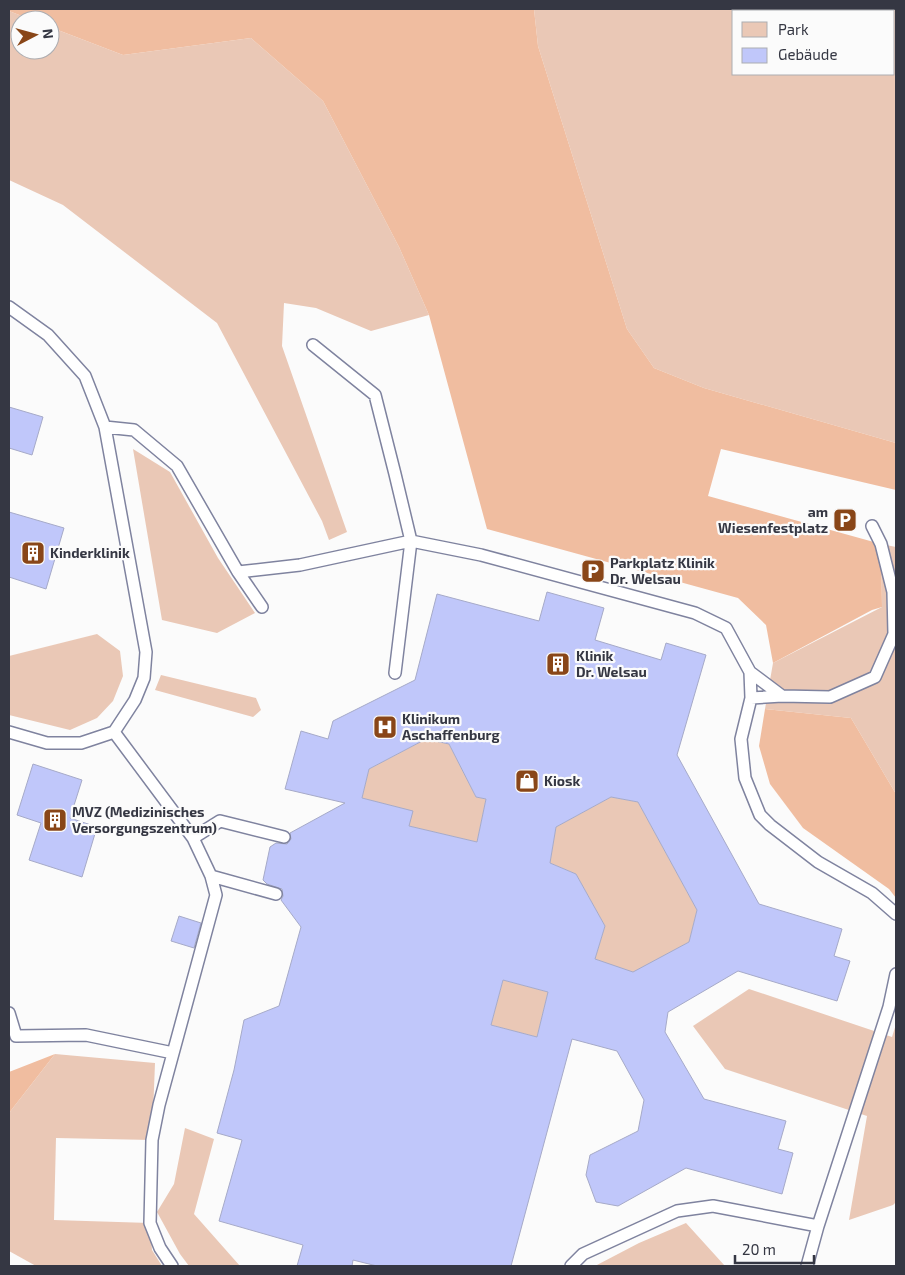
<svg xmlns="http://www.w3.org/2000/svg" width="905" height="1275" font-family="'Exo 2',sans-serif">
	<rect width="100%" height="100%" fill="#fbfbfb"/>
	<path fill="#eac8b6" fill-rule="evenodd" d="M 534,9 L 896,9 L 896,443 L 704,388 L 654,368 L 627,329 L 538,46 ZM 734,11 L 894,11 L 894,74 L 734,74 Z
		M 9,11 L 32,20 L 20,20 L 20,50 L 50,50 L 50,27 L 123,55 L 251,38 L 323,101 L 399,247 L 429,315 L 371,331 L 316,308 L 284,303 L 282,346 L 347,532 L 329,540 L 322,521 L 217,323 L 63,205 L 9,180 Z
		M 133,449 L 170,472 L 218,558 L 255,613 L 217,633 L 162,620 Z
		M 881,544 L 896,547 L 896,794 L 851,718 L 765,709 L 773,663 L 882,607 Z
		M 97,634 L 120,651 L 123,676 L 113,701 L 97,718 L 70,730 L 9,715 L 9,656 Z
		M 161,675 L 256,698 L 261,710 L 253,717 L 155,690 Z
		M 426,739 L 449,744 L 476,797 L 486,799 L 477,842 L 409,826 L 412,811 L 362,798 L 369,769 Z
		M 611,797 L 638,802 L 697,910 L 689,942 L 633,973 L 595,959 L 605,926 L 576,874 L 550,863 L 556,827 Z
		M 503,980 L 548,992 L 537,1037 L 491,1025 Z
		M 749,989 L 892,1037 L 896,1024 L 896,1202 L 893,1205 L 849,1220 L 867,1116 L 725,1069 L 693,1026 Z
		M 55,1054 L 155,1063 L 152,1140 L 56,1138 L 54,1220 L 150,1223 L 152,1250 L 162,1266 L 36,1266 L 9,1251 L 9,1113 Z
		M 185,1128 L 214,1139 L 194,1214 L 240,1266 L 189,1266 L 180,1254 L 157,1212 L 174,1184 Z
		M 686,1223 L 725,1266 L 595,1266 L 639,1243 Z"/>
	<path fill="#f0bda0" d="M 9,9 L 534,9 L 538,46 L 627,329 L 654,368 L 704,388 L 896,443 L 896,490 L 721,449 L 708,496 L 881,544 L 882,607 L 872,610 L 773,663 L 766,625 L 738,598 L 487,529 L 429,315 L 399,247 L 323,101 L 251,38 L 123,55 L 50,27 L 50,20 L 32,20 L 9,11 Z
		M 765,709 L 851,718 L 896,794 L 896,898 L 889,889 L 803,828 L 770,784 L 759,746 Z
		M 55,1054 L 9,1113 L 9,1072 Z"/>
	<path fill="#c0c7fa" stroke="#a6aac8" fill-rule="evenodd" d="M 9,407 L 43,417 L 32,455 L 9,448 Z
		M 9,512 L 64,528 L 46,589 L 9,577 Z
		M 547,592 L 604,608 L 595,640 L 661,660 L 666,643 L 706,655 L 677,755 L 759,904 L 842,929 L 834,956 L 850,961 L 837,1001 L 738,971 L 668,1012 L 665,1032 L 704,1099 L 786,1121 L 778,1149 L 793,1153 L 782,1194 L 686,1168 L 618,1206 L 596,1202 L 586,1175 L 590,1155 L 638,1131 L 644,1100 L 617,1051 L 572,1039 L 511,1266 L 377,1266 L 353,1260 L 352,1266 L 297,1266 L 303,1245 L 219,1221 L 242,1140 L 217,1133 L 234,1070 L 244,1020 L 279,1006 L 301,927 L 281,900 L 283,896 L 282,889 L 267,884 L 263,880 L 270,847 L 276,843 L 287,844 L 291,839 L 290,833 L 345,803 L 285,789 L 301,731 L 328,739 L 333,721 L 415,680 L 437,594 L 539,621 ZM 426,739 L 449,744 L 476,797 L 486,799 L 477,842 L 409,826 L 413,811 L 362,798 L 369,769 ZM 611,797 L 638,802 L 697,910 L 689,942 L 633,972 L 595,959 L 605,926 L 576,874 L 550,863 L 556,827 ZM 503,980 L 548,992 L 537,1037 L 491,1025 Z
		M 33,764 L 82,780 L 70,818 L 97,827 L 82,877 L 29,860 L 41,823 L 17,815 Z
		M 179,916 L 201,923 L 194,948 L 171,941 Z"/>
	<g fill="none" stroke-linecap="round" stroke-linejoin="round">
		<g stroke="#7f839f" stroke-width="14">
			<path id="service" d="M 9,307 L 48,335 L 85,376 L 105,427 L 146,652 L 144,678 L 135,700 L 114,732
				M 313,345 L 375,395 L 395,474 L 411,541 L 395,673
				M 105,427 L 134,430 L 177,466 L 238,572 L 262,607
				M 238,572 L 300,565 L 411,541 L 481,555 L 695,613 L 726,628 L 750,672 L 751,698 L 741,739 L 745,778 L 760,815 L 770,825 L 818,862 L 872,893 L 896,914
				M 750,672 L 782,696 L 751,698
				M 782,696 L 830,697 L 875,677 L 894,634 L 893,592 L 881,544 L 872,526
				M 9,732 L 47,743 L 81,743 L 114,732
				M 114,732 L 193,838 L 211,876 L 216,895 L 159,1105 L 152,1140 L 150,1223 L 160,1248 L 172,1266
				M 193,838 L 220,821 L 284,837
				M 211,876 L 276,894
				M 9,1013 L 16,1036 L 86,1035 L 173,1053
				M 571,1266 L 583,1254 L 677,1211 L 713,1206 L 818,1226
				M 807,1266 L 818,1226 L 889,1007 L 896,974"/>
		</g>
		<use href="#service" stroke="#fff" stroke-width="11"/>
	</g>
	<defs>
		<g id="parking-square" transform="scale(1.25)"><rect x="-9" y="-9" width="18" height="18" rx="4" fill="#894618" stroke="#fbfbfb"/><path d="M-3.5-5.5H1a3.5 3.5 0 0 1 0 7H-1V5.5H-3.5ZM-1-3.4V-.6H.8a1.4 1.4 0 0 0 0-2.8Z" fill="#fff"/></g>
		<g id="building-square" transform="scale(1.25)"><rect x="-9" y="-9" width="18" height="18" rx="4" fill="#894618" stroke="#fbfbfb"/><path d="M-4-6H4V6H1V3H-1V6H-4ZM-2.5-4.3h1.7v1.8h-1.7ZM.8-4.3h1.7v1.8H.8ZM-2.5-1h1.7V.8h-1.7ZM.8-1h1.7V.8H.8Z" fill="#fff"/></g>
		<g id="hospital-square" transform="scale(1.25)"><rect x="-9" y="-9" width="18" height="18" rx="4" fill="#894618" stroke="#fbfbfb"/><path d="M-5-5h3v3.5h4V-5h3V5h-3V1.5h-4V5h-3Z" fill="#fff"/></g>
		<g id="shop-square" transform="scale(1.25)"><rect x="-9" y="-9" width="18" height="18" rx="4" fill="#894618" stroke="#fbfbfb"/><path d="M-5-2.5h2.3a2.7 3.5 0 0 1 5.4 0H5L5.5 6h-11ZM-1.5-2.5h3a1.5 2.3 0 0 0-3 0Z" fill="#fff"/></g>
	</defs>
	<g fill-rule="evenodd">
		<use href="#parking-square" x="845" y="520"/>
		<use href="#building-square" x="33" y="553"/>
		<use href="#parking-square" x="593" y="571"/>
		<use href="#building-square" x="558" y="664"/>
		<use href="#hospital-square" x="385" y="727"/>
		<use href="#shop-square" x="527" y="781"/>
		<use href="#building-square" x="55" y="820"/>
	</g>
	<g text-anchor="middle" stroke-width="4.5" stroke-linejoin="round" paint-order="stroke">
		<g font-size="14" font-weight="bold" fill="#353743" stroke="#fbfbfb" text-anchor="start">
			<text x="828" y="517" text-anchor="end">am<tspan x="828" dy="16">Wiesenfestplatz</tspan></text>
			<text x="50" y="558">Kinderklinik</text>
			<text x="610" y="568">Parkplatz Klinik<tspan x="610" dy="16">Dr. Welsau</tspan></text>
			<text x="576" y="661">Klinik<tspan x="576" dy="16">Dr. Welsau</tspan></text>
			<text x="402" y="724">Klinikum<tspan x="402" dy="16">Aschaffenburg</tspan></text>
			<text x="544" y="786">Kiosk</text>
			<text x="72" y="817">MVZ (Medizinisches<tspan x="72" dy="16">Versorgungszentrum)</tspan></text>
		</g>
	</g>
	<rect width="905" height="1275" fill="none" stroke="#353743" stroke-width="20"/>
	<rect x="732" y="10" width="162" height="65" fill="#fbfbfb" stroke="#acadb1"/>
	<rect x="742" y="22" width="25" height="15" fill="#eac8b6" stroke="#acadb1"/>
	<text x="778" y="35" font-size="15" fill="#353743">Park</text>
	<rect x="742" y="48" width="25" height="15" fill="#c0c7fa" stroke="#acadb1"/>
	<text x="778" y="60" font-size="15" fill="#353743">Gebäude</text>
	<g transform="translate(35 35) rotate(84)"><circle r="24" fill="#fbfbfb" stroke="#acadb1"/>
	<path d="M0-4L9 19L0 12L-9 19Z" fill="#894618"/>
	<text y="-8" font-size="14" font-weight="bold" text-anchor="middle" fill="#353743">N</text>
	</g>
	<path d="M735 1255v8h79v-8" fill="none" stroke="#353743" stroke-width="2.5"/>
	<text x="742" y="1255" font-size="15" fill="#353743" stroke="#fbfbfb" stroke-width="4" paint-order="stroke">20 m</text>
</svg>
